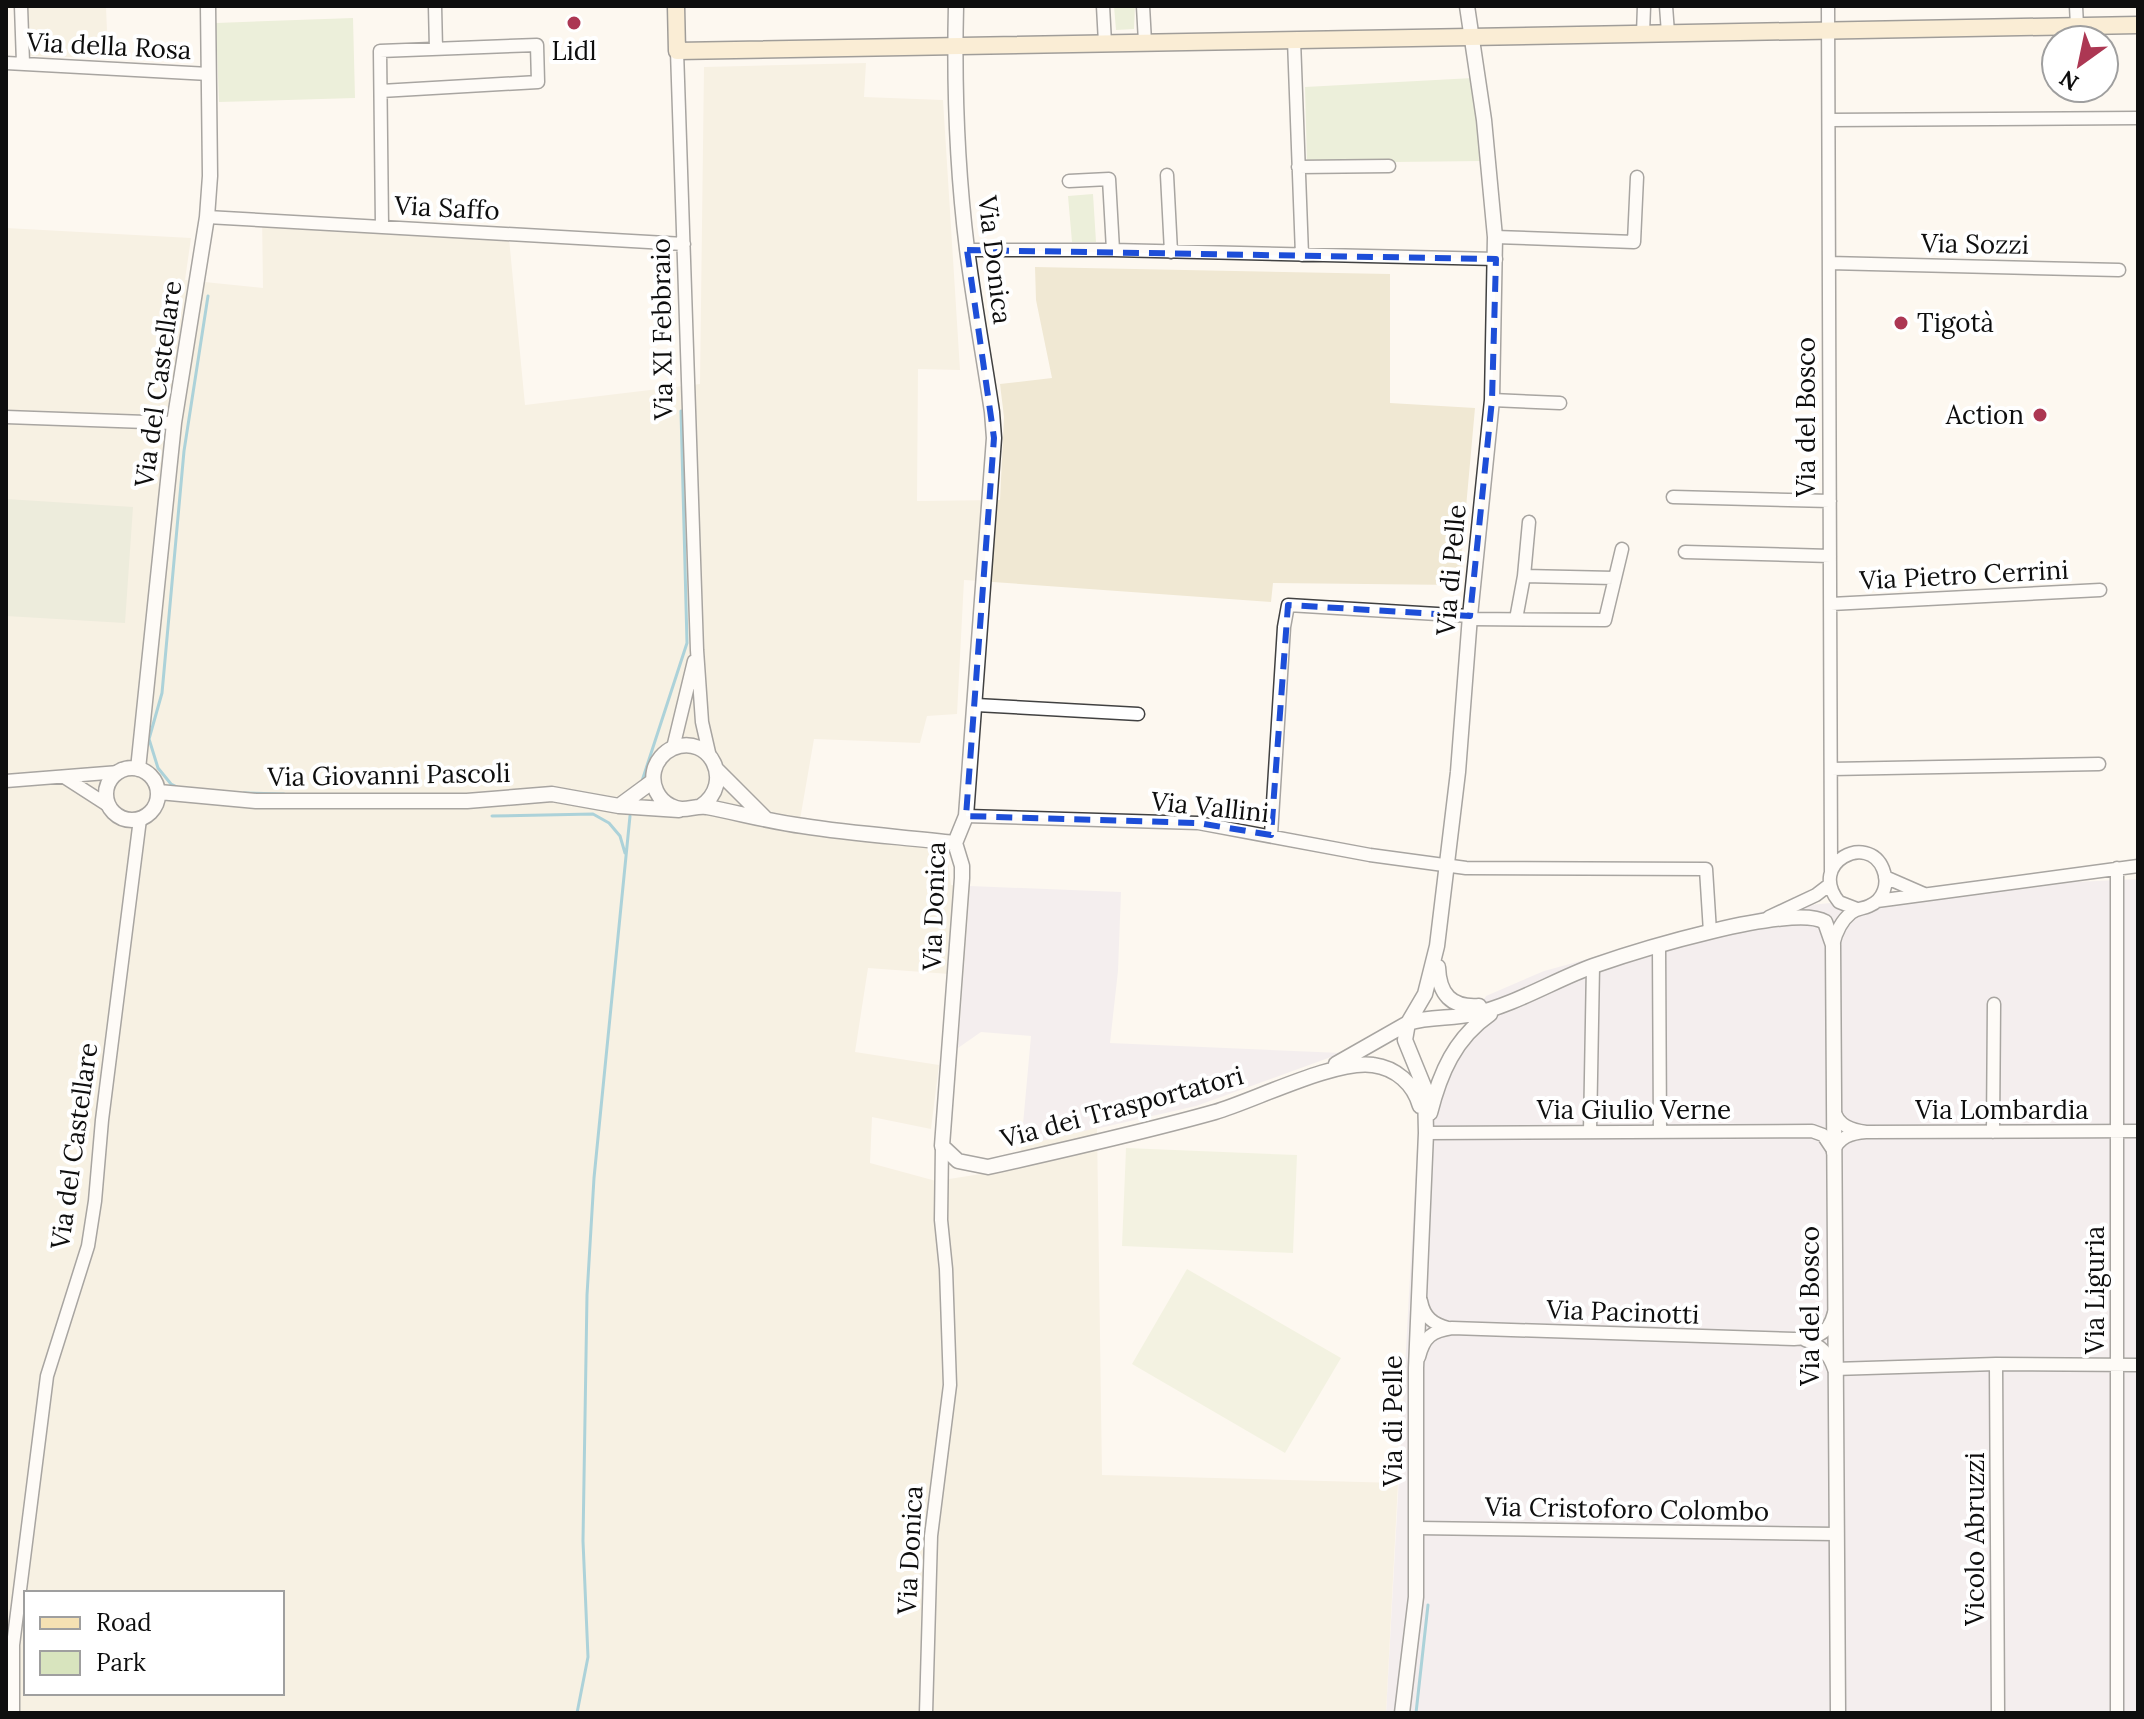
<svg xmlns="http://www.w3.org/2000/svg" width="2144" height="1719" font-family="Lora,serif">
	<rect width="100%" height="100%" fill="#fdf8f0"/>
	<path fill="#e9e3eb" d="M 2138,879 L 2138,1713 L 1386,1713 L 1419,1112 L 1486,996 L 1544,971 L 1774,908 L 2055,883 Z
		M 970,886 L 1121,892 L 1118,971 L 1110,1043 L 1342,1053 L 1196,1106 L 1021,1146 L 1031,1036 L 981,1032 L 958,1048 Z"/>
	<path fill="#f0e8d3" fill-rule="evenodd" d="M 27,6 L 106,6 L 108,58 L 28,56 Z
		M 866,63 L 864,97 L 943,100 L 960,370 L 918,369 L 917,501 L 1000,500 L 1004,417 L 1000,384 L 1052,378 L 1036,300 L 1035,267 L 1390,274 L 1390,403 L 1475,408 L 1459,585 L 1273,583 L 1271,602 L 964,580 L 957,714 L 927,716 L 920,743 L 814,739 L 798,831 L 935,847 L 948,861 L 951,885 L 970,886 L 963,975 L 868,968 L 855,1052 L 939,1065 L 931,1129 L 872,1117 L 870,1163 L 936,1181 L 1019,1168 L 1021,1146 L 1097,1128 L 1102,1475 L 1398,1483 L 1386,1713 L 6,1713 L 6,228 L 191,238 L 185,280 L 263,288 L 262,214 L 508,228 L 525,405 L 700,384 L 704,67 ZM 26,1593 L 282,1593 L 282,1693 L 26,1693 Z"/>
	<path fill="#d8e4be" d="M 1114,6 L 1135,6 L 1134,29 L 1116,30 Z
		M 353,18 L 355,98 L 219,102 L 216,23 Z
		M 1473,78 L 1482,161 L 1307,163 L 1305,87 Z
		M 1093,194 L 1096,242 L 1072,242 L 1068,196 Z"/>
	<path fill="#d9ddc3" d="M 6,499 L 133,507 L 125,623 L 6,616 Z"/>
	<path fill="#e7ecce" d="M 1126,1148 L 1297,1155 L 1293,1253 L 1122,1246 Z
		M 1187,1269 L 1341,1358 L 1285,1453 L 1132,1364 Z"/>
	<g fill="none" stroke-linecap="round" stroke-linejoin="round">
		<path stroke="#4ba4bc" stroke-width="3" d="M 642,781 L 687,643 L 681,411
			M 177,787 L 171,784 L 158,768 L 149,739 L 162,693 L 184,451 L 208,296
			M 244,793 L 284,794
			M 492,816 L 593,814 L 609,823 L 620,836 L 625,853
			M 577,1713 L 588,1657 L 583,1541 L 587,1295 L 594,1178 L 630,816
			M 1416,1713 L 1428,1605"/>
		<g stroke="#414141" stroke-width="15">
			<path id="minor" d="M 21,6 L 23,63
				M 435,6 L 436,49
				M 1103,6 L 1105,43
				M 1143,6 L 1145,42
				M 1666,6 L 1668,33
				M 1828,6 L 1831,871
				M 2076,6 L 2077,26
				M 1643,34 L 1644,6
				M 1294,40 L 1302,255
				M 677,51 L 697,650 L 702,722 L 710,757
				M 6,63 L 209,74
				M 381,91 L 538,82 L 537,45 L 380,51 L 382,226
				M 1829,120 L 2138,118
				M 1298,167 L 1389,166
				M 1167,175 L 1171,252
				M 1069,181 L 1109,179 L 1113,250
				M 207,217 L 684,244
				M 1495,237 L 1634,242 L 1637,177
				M 967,250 L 1113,250 L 1496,259
				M 1829,263 L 2119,270
				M 1492,400 L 1560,403
				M 6,417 L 174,423
				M 1673,497 L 1830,501
				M 1685,552 L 1830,556
				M 1524,576 L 1529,522
				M 1831,604 L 2100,590
				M 1470,619 L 1605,620 L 1622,549
				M 1516,619 L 1524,576 L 1614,578
				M 976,705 L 1138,714
				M 673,748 L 694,661
				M 1831,769 L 2099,764
				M 64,777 L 109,806
				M 6,781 L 119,772
				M 966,816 L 1198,823 L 1370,855 L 1466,868 L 1706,869 L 1710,932
				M 1271,835 L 1284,627 L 1288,605 L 1470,616
				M 1885,877 L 1924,894
				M 1877,901 L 2138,866
				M 1769,917 L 1816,895 L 1829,885
				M 1833,945 C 1836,932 1841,921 1851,913 C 1857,908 1863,909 1869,906 C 1884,900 1889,883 1883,869 C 1868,832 1807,863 1839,902 L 1857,909
				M 1659,946 L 1660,1132
				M 1590,1132 L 1593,966
				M 1866,1132 L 2138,1131
				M 1993,1132 L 1994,1004
				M 1426,1133 L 1812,1131 L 1823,1135 L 1833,1150
				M 1833,1152 C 1839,1137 1851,1133 1866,1132 C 1852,1130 1838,1126 1834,1110
				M 1421,1301 C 1424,1317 1433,1324 1448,1328
				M 1805,1340 C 1821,1345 1829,1354 1834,1369 L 1996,1364 L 2138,1365
				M 1419,1357 C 1424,1337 1432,1331 1452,1328 L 1794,1339 C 1816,1338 1828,1336 1834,1313
				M 1996,1364 L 1998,1713
				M 1417,1528 L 1836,1534
				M 13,1713 L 13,1645 L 47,1376 L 88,1246 L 95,1201 L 102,1120 L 140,819
				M 926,1713 L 931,1536 L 950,1385 L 946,1269 L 941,1220 L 942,1146
				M 2117,1713 L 2117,868"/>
		</g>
		<g stroke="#414141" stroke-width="17">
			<path id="tertiary" d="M 956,6 C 954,87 957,169 967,249 C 974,304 984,358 992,412 L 994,438 L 966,816 L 955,843 L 962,866 L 962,878 L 942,1146 L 958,1161 L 988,1167 C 1064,1150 1140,1133 1215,1112 C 1253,1101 1336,1059 1373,1065 C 1396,1068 1414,1084 1420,1106
				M106 794a26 26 0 1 1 52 0a26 26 0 1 1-52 0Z
				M 138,769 L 174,423 L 207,217 L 210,176 L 208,6
				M 717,770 L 765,818
				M 159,792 L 256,801 L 467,801 L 552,794 L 619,806 L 679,810
				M 619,806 L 653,781
				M 701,806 C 735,783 710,733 673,748 C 664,752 656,761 654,771 C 651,785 658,800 671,806 C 684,813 694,805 707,807 C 739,813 771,822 803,826 C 853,834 904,837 955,843
				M 1438,967 C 1439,994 1451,1008 1479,1006
				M 1336,1064 L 1408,1023 C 1429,1016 1452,1019 1474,1014 C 1514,1005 1555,980 1593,966 C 1633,952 1793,902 1825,922 L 1833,945 L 1838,1713
				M 1430,1113 C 1440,1073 1455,1038 1490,1014
				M 1402,1713 L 1416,1597 L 1416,1368 L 1426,1133 L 1425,1089 L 1405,1040 L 1408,1023 L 1425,994 L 1437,946 L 1458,772 L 1470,616 L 1492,400 L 1495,237 L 1484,120 L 1467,6"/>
		</g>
		<g stroke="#303030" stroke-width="19">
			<path id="secondary" d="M 676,6 L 677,51 L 2138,25"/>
		</g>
		<use href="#minor" stroke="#fff" stroke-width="12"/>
		<use href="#tertiary" stroke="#fff" stroke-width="14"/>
		<use href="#secondary" stroke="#f5e1b3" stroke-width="16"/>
	</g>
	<path d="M0 0H2144V1719H0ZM 967,250 L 1496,259 L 1492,400 L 1470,616 L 1288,605 L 1271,835 L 1198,823 L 966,816 L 994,438 Z" fill="#fdf8f0" fill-opacity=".55" fill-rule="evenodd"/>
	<path fill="none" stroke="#1d4ed8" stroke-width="6" stroke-dasharray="16 10" stroke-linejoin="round" d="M 967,250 L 1496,259 L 1492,400 L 1470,616 L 1288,605 L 1271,835 L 1198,823 L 966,816 L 994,438 Z"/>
	<g fill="#ac3753" stroke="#fff" stroke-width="3">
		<circle cx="574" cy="23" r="8"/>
		<circle cx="1901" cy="323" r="8"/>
		<circle cx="2040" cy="415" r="8"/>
	</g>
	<g text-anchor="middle" stroke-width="8" stroke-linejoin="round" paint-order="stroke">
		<g font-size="26" fill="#0e0e0e" stroke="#fff">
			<text transform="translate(109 46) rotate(3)" y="9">Via della Rosa</text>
			<text transform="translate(447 208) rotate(3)" y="9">Via Saffo</text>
			<text transform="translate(1975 244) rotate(1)" y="9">Via Sozzi</text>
			<text transform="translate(995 260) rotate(83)" y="9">Via Donica</text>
			<text transform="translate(662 329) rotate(-91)" y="9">Via XI Febbraio</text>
			<text transform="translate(158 384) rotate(-82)" y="9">Via del Castellare</text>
			<text transform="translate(1806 417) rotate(-90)" y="9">Via del Bosco</text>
			<text transform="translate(1451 570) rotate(-85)" y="9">Via di Pelle</text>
			<text transform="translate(1964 575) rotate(-3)" y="9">Via Pietro Cerrini</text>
			<text transform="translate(389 775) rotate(-1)" y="9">Via Giovanni Pascoli</text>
			<text transform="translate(1210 807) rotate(6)" y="9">Via Vallini</text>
			<text transform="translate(934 906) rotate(-88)" y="9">Via Donica</text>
			<text transform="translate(1122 1107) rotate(-15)" y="9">Via dei Trasportatori</text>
			<text x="1634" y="1119">Via Giulio Verne</text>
			<text x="2002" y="1119">Via Lombardia</text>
			<text transform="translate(74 1146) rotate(-82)" y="9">Via del Castellare</text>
			<text transform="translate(2095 1290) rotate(-90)" y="9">Via Liguria</text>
			<text transform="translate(1810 1306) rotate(-90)" y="9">Via del Bosco</text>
			<text transform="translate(1623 1312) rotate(2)" y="9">Via Pacinotti</text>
			<text transform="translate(1393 1421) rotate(-90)" y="9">Via di Pelle</text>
			<text transform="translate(1627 1509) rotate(1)" y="9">Via Cristoforo Colombo</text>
			<text transform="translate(1975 1539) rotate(-90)" y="9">Vicolo Abruzzi</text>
			<text transform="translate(910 1550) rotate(-87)" y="9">Via Donica</text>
		</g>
		<g font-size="26" fill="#0e0e0e" stroke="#fff">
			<text x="574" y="60">Lidl</text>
			<text x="1917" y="332" text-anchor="start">Tigotà</text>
			<text x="2024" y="424" text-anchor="end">Action</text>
		</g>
	</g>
	<rect width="2144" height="1719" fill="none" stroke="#0e0e0e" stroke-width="16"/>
	<rect x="24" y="1591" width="260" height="104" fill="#ffffff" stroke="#9f9f9f" stroke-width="2"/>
	<rect x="40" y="1617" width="40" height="12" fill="#f5e1b3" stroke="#9f9f9f" stroke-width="2"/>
	<text x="96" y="1631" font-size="24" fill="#0e0e0e">Road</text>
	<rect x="40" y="1651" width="40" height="24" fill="#d8e4be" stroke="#9f9f9f" stroke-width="2"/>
	<text x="96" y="1671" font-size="24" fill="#0e0e0e">Park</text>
	<g transform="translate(2080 64) rotate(213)"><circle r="38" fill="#ffffff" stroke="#9f9f9f" stroke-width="2"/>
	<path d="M0-6L14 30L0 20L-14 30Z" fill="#ac3753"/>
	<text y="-12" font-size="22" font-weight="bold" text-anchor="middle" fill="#0e0e0e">N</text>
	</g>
</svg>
